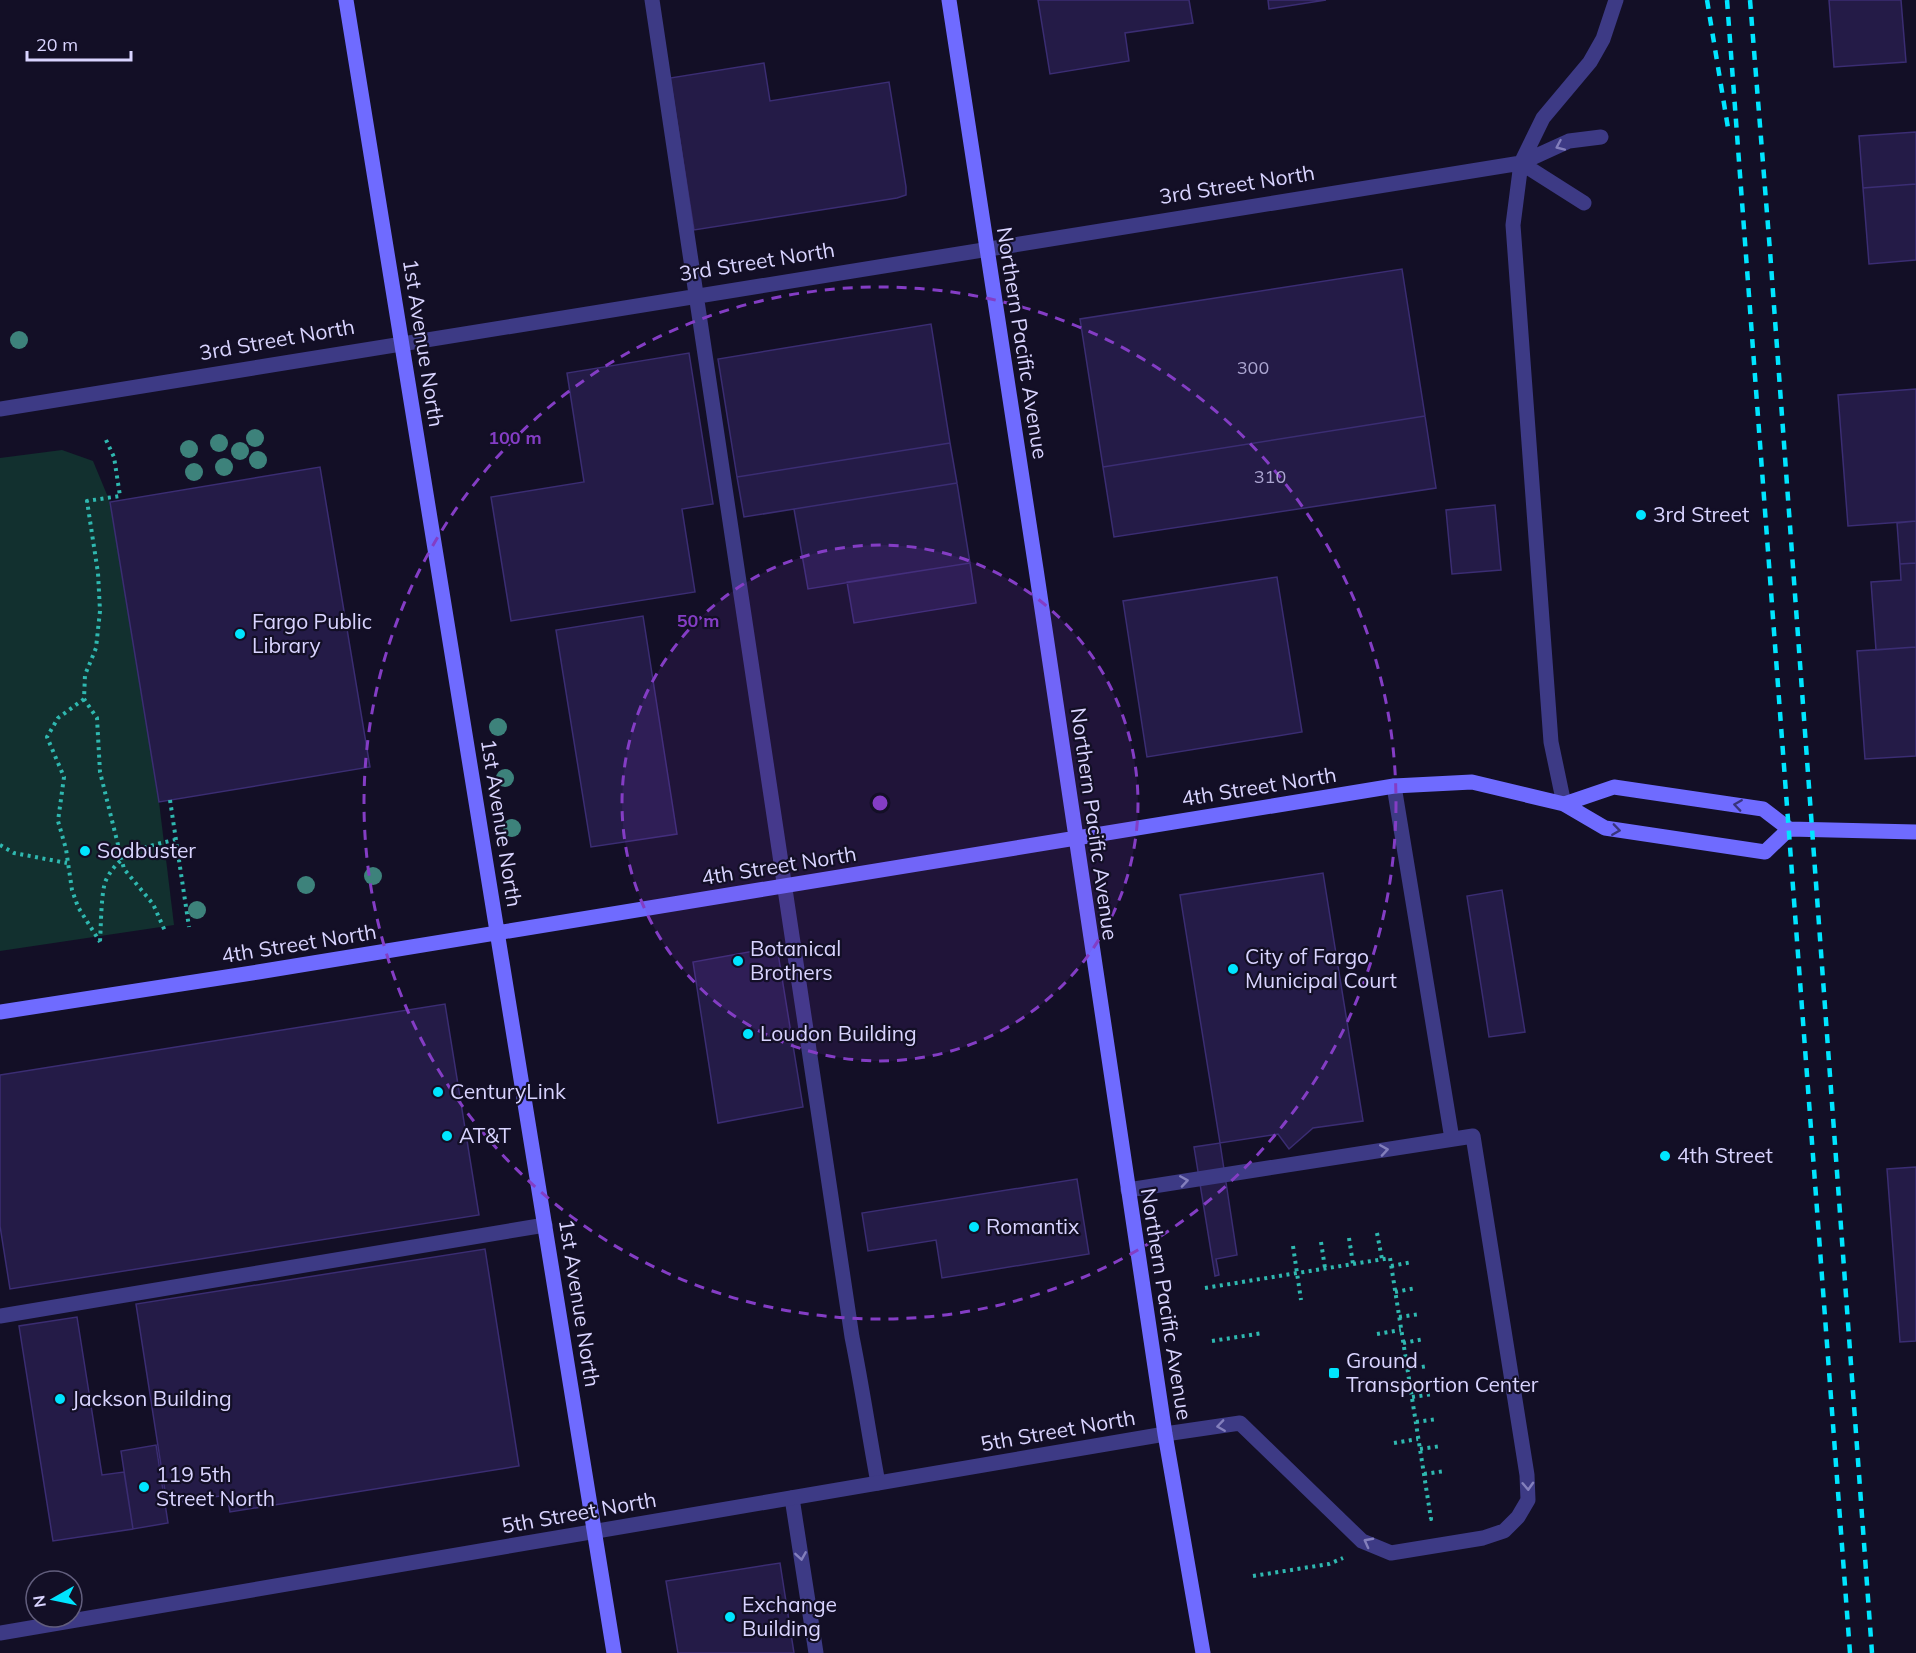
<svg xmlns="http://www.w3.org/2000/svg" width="1916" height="1653" font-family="Mulish,sans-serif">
	<rect width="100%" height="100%" fill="#130f26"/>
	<path fill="#12302f" d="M 62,450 L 93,461 L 110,502 L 159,802 L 174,925 L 0,951 L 0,458 Z"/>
	<path fill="#241b47" stroke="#3b2d73" stroke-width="1.5" d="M 1038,0 L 1189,0 L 1193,23 L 1125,33 L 1129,61 L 1050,74 Z
		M 1268,0 L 1326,0 L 1269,9 Z
		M 1829,0 L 1901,0 L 1906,62 L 1834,67 Z
		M 764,63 L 770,101 L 889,82 L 906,187 L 906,195 L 897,198 L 694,230 L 670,78 Z
		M 1916,132 L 1916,184 L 1863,188 L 1859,136 Z
		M 1916,184 L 1916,260 L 1869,264 L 1863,188 Z
		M 1402,269 L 1425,416 L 1103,467 L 1080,319 Z
		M 931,324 L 950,443 L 737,477 L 718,359 Z
		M 689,353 L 713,504 L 682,509 L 695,592 L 511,621 L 491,497 L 584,482 L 567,373 Z
		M 1916,389 L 1916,521 L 1848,526 L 1838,395 Z
		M 1425,416 L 1436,488 L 1114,537 L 1103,467 Z
		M 950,443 L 957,483 L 744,517 L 737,477 Z
		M 320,467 L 370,767 L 159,802 L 110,502 Z
		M 957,483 L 970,563 L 808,589 L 794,509 Z
		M 1495,505 L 1501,570 L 1452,574 L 1446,510 Z
		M 1916,521 L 1916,563 L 1900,564 L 1897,523 Z
		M 970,563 L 976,603 L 854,623 L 847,582 Z
		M 1916,563 L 1916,647 L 1876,650 L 1871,582 L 1901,580 L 1900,564 Z
		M 1277,577 L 1302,732 L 1147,757 L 1123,601 Z
		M 643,616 L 677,834 L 591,847 L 556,630 Z
		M 1916,647 L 1916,756 L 1865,759 L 1857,651 Z
		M 1323,873 L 1363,1121 L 1313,1128 L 1289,1149 L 1278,1134 L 1220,1143 L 1180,895 Z
		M 1502,890 L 1525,1032 L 1489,1037 L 1467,896 Z
		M 777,947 L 803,1107 L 718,1123 L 693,962 Z
		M 445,1004 L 479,1215 L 10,1289 L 0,1226 L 0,1075 Z
		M 1220,1143 L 1237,1255 L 1216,1259 L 1219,1275 L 1215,1276 L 1194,1147 Z
		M 1916,1167 L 1916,1341 L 1900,1342 L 1887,1169 Z
		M 1077,1179 L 1089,1254 L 942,1278 L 936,1240 L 868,1251 L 862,1213 Z
		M 485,1249 L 519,1466 L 230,1512 L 227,1495 L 167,1504 L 136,1304 Z
		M 77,1317 L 102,1475 L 124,1472 L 133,1529 L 53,1541 L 19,1326 Z
		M 156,1445 L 168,1523 L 133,1529 L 121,1451 Z
		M 780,1563 L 794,1653 L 678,1653 L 666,1581 Z"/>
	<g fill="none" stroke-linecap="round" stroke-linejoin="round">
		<path stroke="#2fb8b0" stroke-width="4" stroke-dasharray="3 4.5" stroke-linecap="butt" d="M 106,440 L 114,457 L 120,496 L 87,501 L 98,573 L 100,611 L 96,648 L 85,675 L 84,699 L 97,718 L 100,772 L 124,869 L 153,904 L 165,931
			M 84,699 L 58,718 L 47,737 L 64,777 L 58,821 L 66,849 L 72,890 L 78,907 L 100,942
			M 170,800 L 189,927
			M 0,845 L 14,853 L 67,863
			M 100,941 C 101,928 101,890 106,880 C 120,851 147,846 175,840
			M 1377,1233 L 1382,1259
			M 1349,1238 L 1353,1264
			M 1321,1242 L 1325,1268
			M 1293,1246 L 1301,1300
			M 1391,1266 L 1412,1262
			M 1205,1288 L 1390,1258 L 1431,1519 L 1428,1519
			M 1395,1292 L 1416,1288
			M 1399,1317 L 1420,1314
			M 1377,1334 L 1401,1330
			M 1212,1341 L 1263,1333
			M 1403,1343 L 1424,1339
			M 1407,1369 L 1428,1366
			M 1412,1397 L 1433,1394
			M 1416,1422 L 1437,1419
			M 1394,1443 L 1418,1439
			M 1420,1449 L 1441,1446
			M 1424,1474 L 1445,1471
			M 1253,1576 L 1329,1564 L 1343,1558"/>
		<path stroke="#3d3a85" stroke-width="15" d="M 652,0 L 852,1337 C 862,1386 869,1435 878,1483
			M 1521,163 L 1584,203
			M 0,409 C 506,323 1013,241 1521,163 L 1569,141 L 1601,137
			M 1394,786 L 1452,1139
			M 1564,804 L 1551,742 L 1513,225 L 1521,163 L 1543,118 L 1590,62 L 1603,39 L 1616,0
			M 1128,1190 L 1473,1136 L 1527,1475 L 1528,1500 L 1518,1517 L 1504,1531 L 1483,1538 L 1391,1553 L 1362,1541 L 1240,1423 L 1165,1434
			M 0,1316 L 545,1225
			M 792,1498 L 816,1653"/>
		<path stroke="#3d3a85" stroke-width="15" d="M 0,1633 L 1165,1434"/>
		<path stroke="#6f6bff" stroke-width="15" d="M 346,0 L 614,1653
			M 949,0 L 1036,569 L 1165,1434 L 1203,1653
			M 1564,804 L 1614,787 L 1763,809 L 1789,829 L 1916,832
			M 0,1012 L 258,972 L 1394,786 L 1472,782 L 1564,804 L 1605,828 L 1765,852 L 1789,829"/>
		<path stroke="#00e5ff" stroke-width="4.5" stroke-dasharray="9 8" stroke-linecap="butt" d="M 1707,0 L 1728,128
			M 1727,0 L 1850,1653
			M 1750,0 L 1770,251 L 1872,1653"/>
	</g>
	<g fill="#3d827b">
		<circle cx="19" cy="340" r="9"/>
		<circle cx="255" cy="438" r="9"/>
		<circle cx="219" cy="443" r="9"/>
		<circle cx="189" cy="449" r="9"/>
		<circle cx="240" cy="451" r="9"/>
		<circle cx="258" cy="460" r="9"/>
		<circle cx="224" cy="467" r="9"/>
		<circle cx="194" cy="472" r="9"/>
		<circle cx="498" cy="727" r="9"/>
		<circle cx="505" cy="778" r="9"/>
		<circle cx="512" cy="828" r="9"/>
		<circle cx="373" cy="876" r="9"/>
		<circle cx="306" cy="885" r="9"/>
		<circle cx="197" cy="910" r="9"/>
	</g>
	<defs><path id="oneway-chevron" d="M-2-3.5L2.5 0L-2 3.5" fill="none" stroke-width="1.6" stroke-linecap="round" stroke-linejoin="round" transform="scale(1.5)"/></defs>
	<g stroke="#837fbc">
		<use href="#oneway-chevron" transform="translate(1560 146) rotate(156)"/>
		<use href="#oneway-chevron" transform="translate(1384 1150) rotate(-9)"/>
		<use href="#oneway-chevron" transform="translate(1184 1181) rotate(-9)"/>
		<use href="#oneway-chevron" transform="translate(1221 1426) rotate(172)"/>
		<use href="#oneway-chevron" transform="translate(1528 1486) rotate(87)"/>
		<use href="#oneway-chevron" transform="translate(1368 1542) rotate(-152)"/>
		<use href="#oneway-chevron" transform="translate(801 1556) rotate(81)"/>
	</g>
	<g stroke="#38347d">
		<use href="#oneway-chevron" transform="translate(1738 805) rotate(-172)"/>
		<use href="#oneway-chevron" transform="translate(1616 830) rotate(8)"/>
	</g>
	<circle cx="880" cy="803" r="258" fill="#843dc5" fill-opacity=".12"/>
	<g fill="none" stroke="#843dc5" stroke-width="3" stroke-dasharray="10 8">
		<circle cx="880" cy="803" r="258"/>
		<circle cx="880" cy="803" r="516"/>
	</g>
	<g fill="#00e5ff" stroke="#130f26" stroke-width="2">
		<circle cx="1641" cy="515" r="6"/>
		<circle cx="240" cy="634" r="6"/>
		<circle cx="85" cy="851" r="6"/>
		<circle cx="738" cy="961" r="6"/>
		<circle cx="1233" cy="969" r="6"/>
		<circle cx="748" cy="1034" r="6"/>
		<circle cx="438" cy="1092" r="6"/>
		<circle cx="447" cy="1136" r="6"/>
		<circle cx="1665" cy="1156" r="6"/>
		<circle cx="974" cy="1227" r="6"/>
		<rect x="1328" y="1367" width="12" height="12" rx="3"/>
		<circle cx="60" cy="1399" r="6"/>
		<circle cx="144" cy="1487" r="6"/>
		<circle cx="730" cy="1617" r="6"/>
	</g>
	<g text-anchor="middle" stroke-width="4.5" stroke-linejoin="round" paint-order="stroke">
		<g font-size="18" fill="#aca6d1">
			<text x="1253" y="374">300</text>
			<text x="1270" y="483">310</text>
		</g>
		<g font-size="21" fill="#d9d4ff" stroke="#130f26">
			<text transform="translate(1237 185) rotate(-9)" y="7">3rd Street North</text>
			<text transform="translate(757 262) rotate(-9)" y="7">3rd Street North</text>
			<text transform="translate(277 340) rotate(-10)" y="7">3rd Street North</text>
			<text transform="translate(423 343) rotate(81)" y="7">1st Avenue North</text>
			<text transform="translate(1022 343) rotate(81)" y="7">Northern Pacific Avenue</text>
			<text transform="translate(1259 787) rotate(-9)" y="7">4th Street North</text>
			<text transform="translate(501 823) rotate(81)" y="7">1st Avenue North</text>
			<text transform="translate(1094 824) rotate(82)" y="7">Northern Pacific Avenue</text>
			<text transform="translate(779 866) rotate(-9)" y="7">4th Street North</text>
			<text transform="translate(299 944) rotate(-9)" y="7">4th Street North</text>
			<text transform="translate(579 1303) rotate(81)" y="7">1st Avenue North</text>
			<text transform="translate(1166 1304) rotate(81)" y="7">Northern Pacific Avenue</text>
			<text transform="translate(1058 1431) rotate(-10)" y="7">5th Street North</text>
			<text transform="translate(579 1513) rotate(-10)" y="7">5th Street North</text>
		</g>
		<g font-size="21" fill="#d9d4ff" stroke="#130f26" text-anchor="start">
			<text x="1653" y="522">3rd Street</text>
			<text x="252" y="629">Fargo Public<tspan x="252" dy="24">Library</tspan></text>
			<text x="97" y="858">Sodbuster</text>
			<text x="750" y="956">Botanical<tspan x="750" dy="24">Brothers</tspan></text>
			<text x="1245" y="964">City of Fargo<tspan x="1245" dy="24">Municipal Court</tspan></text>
			<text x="760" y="1041">Loudon Building</text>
			<text x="450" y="1099">CenturyLink</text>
			<text x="459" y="1143">AT&amp;T</text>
			<text x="1677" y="1163">4th Street</text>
			<text x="986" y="1234">Romantix</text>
			<text x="1346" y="1368">Ground<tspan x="1346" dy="24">Transportion Center</tspan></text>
			<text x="72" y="1406">Jackson Building</text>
			<text x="156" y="1482">119 5th<tspan x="156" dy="24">Street North</tspan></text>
			<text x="742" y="1612">Exchange<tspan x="742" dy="24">Building</tspan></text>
		</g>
	</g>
	<circle cx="880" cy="803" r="9" fill="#843dc5" stroke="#130f26" stroke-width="3"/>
	<g font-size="18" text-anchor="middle" font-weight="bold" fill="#843dc5" stroke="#130f26" stroke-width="4.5" stroke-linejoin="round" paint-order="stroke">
		<text x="515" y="444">100 m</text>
		<text x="698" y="627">50 m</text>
	</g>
	<g transform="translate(54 1599) rotate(261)"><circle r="28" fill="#130f26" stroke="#625e7d" stroke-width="1.5"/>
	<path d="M0-4.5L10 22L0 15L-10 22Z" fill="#00e5ff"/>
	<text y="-9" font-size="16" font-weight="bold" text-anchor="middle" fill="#d9d4ff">N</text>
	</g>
	<path d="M27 51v9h104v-9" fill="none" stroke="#d9d4ff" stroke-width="3"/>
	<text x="36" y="51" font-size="18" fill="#d9d4ff" stroke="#130f26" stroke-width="4.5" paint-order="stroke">20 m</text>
</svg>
